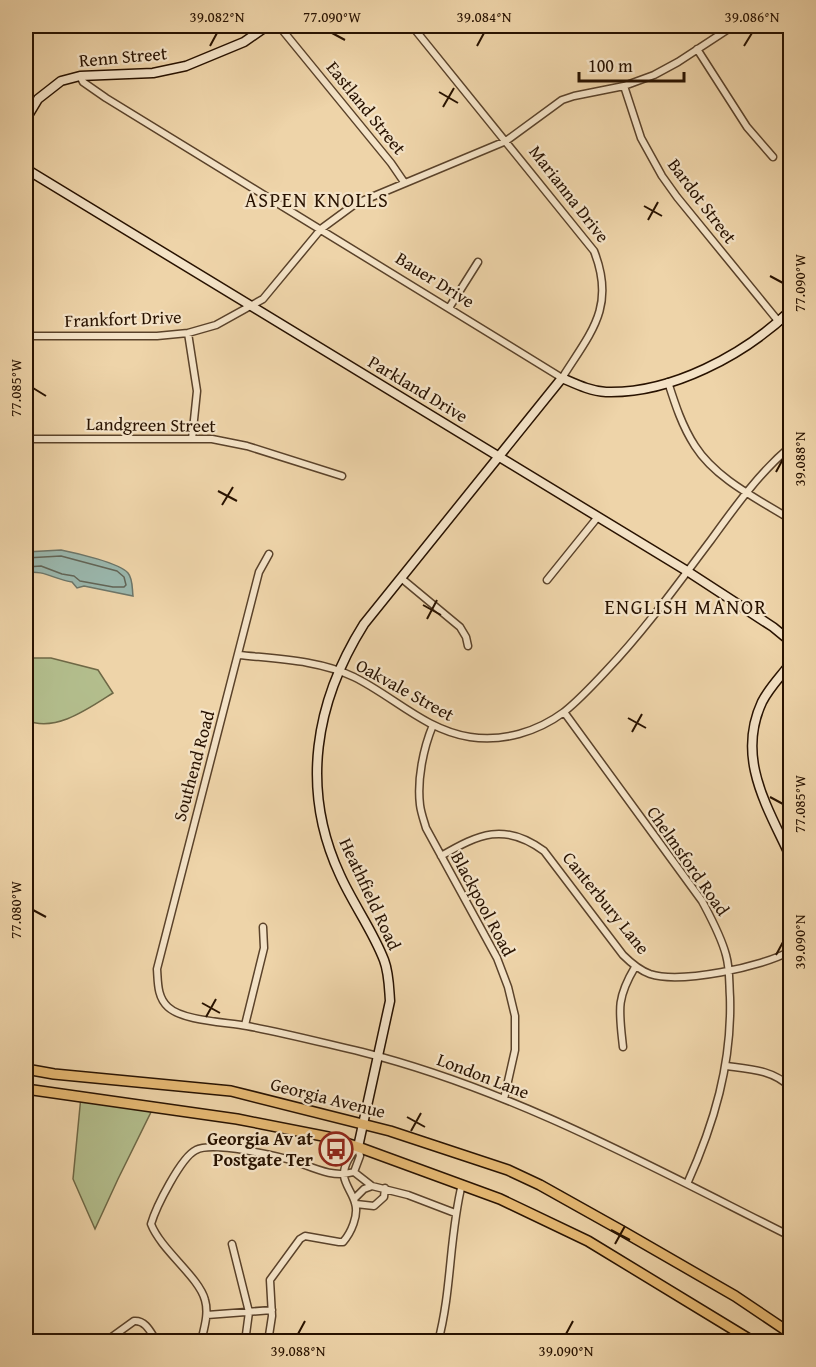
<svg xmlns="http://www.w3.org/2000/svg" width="816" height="1367" font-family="'Gentium Book Plus',serif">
	<rect width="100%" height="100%" fill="#eed4a9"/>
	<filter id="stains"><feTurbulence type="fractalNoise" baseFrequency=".00333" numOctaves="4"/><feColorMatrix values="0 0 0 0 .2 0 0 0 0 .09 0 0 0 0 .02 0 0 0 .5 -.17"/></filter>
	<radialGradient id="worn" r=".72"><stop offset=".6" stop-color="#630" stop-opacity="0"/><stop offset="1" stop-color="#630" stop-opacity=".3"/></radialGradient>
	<path fill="#b3be8d" stroke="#6e6846" stroke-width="1.5" d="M 26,658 L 51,658 L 98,670 L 113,693 C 88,709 55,733 26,720 Z
		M 81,1096 L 154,1106 L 118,1179 L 95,1229 L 73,1179 Z"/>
	<path fill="#9ab7ad" stroke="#6c7568" stroke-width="1.5" d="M 61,550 C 76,553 120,563 128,573 C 133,579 132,588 133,596 L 84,586 L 77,588 L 72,582 C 56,580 42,569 26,573 L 26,552 Z"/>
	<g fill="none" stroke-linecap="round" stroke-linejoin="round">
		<path stroke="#616456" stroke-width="1.5" d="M 26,558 L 61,556 L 117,571 L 124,577 L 126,585 L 124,587 L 113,587 L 80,581 L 74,576 L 62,574 L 41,566 L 26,567"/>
		<g stroke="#5a422a" stroke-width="9">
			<path id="street" d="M 279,26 L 391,163 L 404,182
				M 697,49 L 747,127 L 773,157
				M 80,76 L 83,82 L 106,98 L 562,378 C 591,332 616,307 594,251 L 412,26
				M 624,86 L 641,138 L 662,176 L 677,197 L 779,322
				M 449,308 L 478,262
				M 188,333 L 197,391 L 192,439
				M 26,336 L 157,336 L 188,333 L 216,325 L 263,299 L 321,229 L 355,204 L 506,141 L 562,100 L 574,96 L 624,86 L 654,75 L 678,62 L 733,26
				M 668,382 C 675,404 682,426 695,446 C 716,479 758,499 790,519
				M 26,439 L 212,439 L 247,446 L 342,476
				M 269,554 L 259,572 L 157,969 C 158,982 157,997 168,1007 C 183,1021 226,1022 247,1026 C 285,1033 323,1043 362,1052 C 513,1090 652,1167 790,1236
				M 401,578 L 460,627 L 466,637 L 468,646
				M 547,580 L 597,518
				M 239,655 C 277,659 319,660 354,677 C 393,696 425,730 470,737 C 503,742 537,732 564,712 C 579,700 593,685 606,671 C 645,630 677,585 711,540 C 735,507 759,473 790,447
				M 564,712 L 702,901 C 711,918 721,936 726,955 C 730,969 729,983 730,997 C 732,1064 714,1124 687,1184
				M 433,725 C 423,749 417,780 420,805 C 421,813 424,821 426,828 L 497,958 L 508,987 L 515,1016 L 515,1050 L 504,1099
				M 441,856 C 479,834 504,822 544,851 L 623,955 C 631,963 639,970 650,974 C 680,984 763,967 790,951
				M 245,1025 L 264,948 L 263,927
				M 623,1047 C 619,1010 616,999 635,967
				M 727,1066 C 750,1069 773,1070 790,1087
				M 354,1172 L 372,1186 L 408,1195 L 455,1213
				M 354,1199 L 364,1189 L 372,1186
				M 356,1204 L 374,1206 L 384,1197 L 385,1188
				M 232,1244 L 249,1312 L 245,1342
				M 207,1315 L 272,1310
				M 105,1342 L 134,1321 C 146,1320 151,1333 157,1342
				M 201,1342 C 204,1328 209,1314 205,1300 C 199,1277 161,1250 151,1224 C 156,1207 181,1157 196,1150 C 213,1141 278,1156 297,1162 C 316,1169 334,1178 354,1172
				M 268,1342 L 272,1316 L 270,1280 L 300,1239 L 305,1236 L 339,1242 L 343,1242 C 351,1233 359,1215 355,1203 C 353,1194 345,1185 344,1176 C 343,1166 351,1153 358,1147 L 360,1156 L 354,1172
				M 438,1342 C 452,1290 449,1236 462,1184"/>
		</g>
		<g stroke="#281200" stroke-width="11">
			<path id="secondary" d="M 26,119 L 38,99 L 61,81 L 80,76 L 153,73 L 186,66 L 244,42 L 267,26
				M 26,169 L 687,571 L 773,627 L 790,641
				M 790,664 C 781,676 769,688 762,702 C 736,758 767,806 790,856
				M 358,1147 L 390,1001 C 389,987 389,973 384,960 C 373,931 353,904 340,875 C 300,789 315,702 364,624 L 562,378 C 576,384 590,391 606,392 C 671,394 744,355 790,311"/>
		</g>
		<g stroke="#281200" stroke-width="12">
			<path id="primary" d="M 26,1069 L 54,1074 L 231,1091 L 390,1131 L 508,1170 L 540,1185 L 624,1232 L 735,1296 L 790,1333
				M 26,1089 L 237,1119 L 328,1137 L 358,1147 L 500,1199 L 588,1241 L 754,1342"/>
		</g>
		<use href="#street" stroke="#f4e3c7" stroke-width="6"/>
		<use href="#secondary" stroke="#f4e3c7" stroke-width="8"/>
		<use href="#primary" stroke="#e7ba74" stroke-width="9"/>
	</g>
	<path fill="none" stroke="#281200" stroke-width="2" d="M 332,33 L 345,40M 210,46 L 217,33M 477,46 L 484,33M 744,46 L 752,33M 439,92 L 458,103M 443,107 L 454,88M 644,206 L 662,216M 648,220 L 658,202M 770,276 L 783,283M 33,388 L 46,396M 776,472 L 783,459M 218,491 L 237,501M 222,505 L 233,487M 423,605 L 441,615M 427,619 L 437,600M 628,718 L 646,728M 632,732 L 642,714M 770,797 L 783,804M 33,910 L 46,917M 776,955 L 783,942M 202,1003 L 220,1013M 206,1017 L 216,999M 407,1117 L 425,1127M 411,1131 L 421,1113M 611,1230 L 630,1240M 615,1244 L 625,1226M 298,1334 L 305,1321M 566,1334 L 573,1321"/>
	<defs>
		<g id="bus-ring" transform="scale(1.725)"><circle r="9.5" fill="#f4e3c7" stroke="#8f2418" stroke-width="1.5"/><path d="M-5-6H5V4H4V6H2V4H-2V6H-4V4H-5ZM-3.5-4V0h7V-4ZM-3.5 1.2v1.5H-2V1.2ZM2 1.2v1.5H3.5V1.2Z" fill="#8f2418"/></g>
	</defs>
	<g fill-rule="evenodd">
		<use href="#bus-ring" x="336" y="1149"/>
	</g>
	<g text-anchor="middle" stroke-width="4.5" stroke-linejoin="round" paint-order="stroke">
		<g font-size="18" fill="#281200" stroke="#f4e3c7">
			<text transform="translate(123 57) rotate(-5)" y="6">Renn Street</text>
			<text transform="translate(366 108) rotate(51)" y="6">Eastland Street</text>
			<text transform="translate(569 194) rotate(52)" y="6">Marianna Drive</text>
			<text transform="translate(702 201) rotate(53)" y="6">Bardot Street</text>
			<text transform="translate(435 280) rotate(32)" y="6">Bauer Drive</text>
			<text transform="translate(123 319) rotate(-2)" y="6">Frankfort Drive</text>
			<text transform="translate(418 389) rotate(31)" y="6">Parkland Drive</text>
			<text transform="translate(151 425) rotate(1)" y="6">Landgreen Street</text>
			<text transform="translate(405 690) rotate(29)" y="6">Oakvale Street</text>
			<text transform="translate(194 766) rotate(-75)" y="6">Southend Road</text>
			<text transform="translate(688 861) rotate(55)" y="6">Chelmsford Road</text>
			<text transform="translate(370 894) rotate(65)" y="6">Heathfield Road</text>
			<text transform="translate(606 903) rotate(51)" y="6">Canterbury Lane</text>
			<text transform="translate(483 904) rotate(62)" y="6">Blackpool Road</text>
			<text transform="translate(483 1076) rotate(21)" y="6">London Lane</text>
			<text transform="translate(328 1098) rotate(14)" y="6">Georgia Avenue</text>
		</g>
		<g font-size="18" font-weight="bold" fill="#281200" stroke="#f4e3c7" text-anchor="end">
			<text x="313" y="1145">Georgia Av at<tspan x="313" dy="21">Postgate Ter</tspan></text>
		</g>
		<g font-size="20" letter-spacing="1.5" fill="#281200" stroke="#f4e3c7">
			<text x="317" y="207">ASPEN KNOLLS</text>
			<text x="686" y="614">ENGLISH MANOR</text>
		</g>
	</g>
	<rect width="816" height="1367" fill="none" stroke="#eed4a9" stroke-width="66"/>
	<path d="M579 72v9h105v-9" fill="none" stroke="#281200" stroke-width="3"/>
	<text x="588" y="72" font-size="18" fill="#281200" stroke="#f4e3c7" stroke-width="4.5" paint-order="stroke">100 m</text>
	<rect x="33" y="33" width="750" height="1301" fill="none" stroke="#281200" stroke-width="2"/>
	<g font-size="15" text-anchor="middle" fill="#281200">
		<text x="217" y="22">39.082°N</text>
		<text x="332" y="22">77.090°W</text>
		<text x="484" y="22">39.084°N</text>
		<text x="752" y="22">39.086°N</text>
		<text transform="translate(800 283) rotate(-90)" y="5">77.090°W</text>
		<text transform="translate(16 388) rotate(-90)" y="5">77.085°W</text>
		<text transform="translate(800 459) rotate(-90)" y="5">39.088°N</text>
		<text transform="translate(800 804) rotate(-90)" y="5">77.085°W</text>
		<text transform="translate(16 910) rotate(-90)" y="5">77.080°W</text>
		<text transform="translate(800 942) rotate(-90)" y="5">39.090°N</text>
		<text x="298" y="1356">39.088°N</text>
		<text x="566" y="1356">39.090°N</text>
	</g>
	<rect width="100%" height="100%" filter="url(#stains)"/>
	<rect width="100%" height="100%" fill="url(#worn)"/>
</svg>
